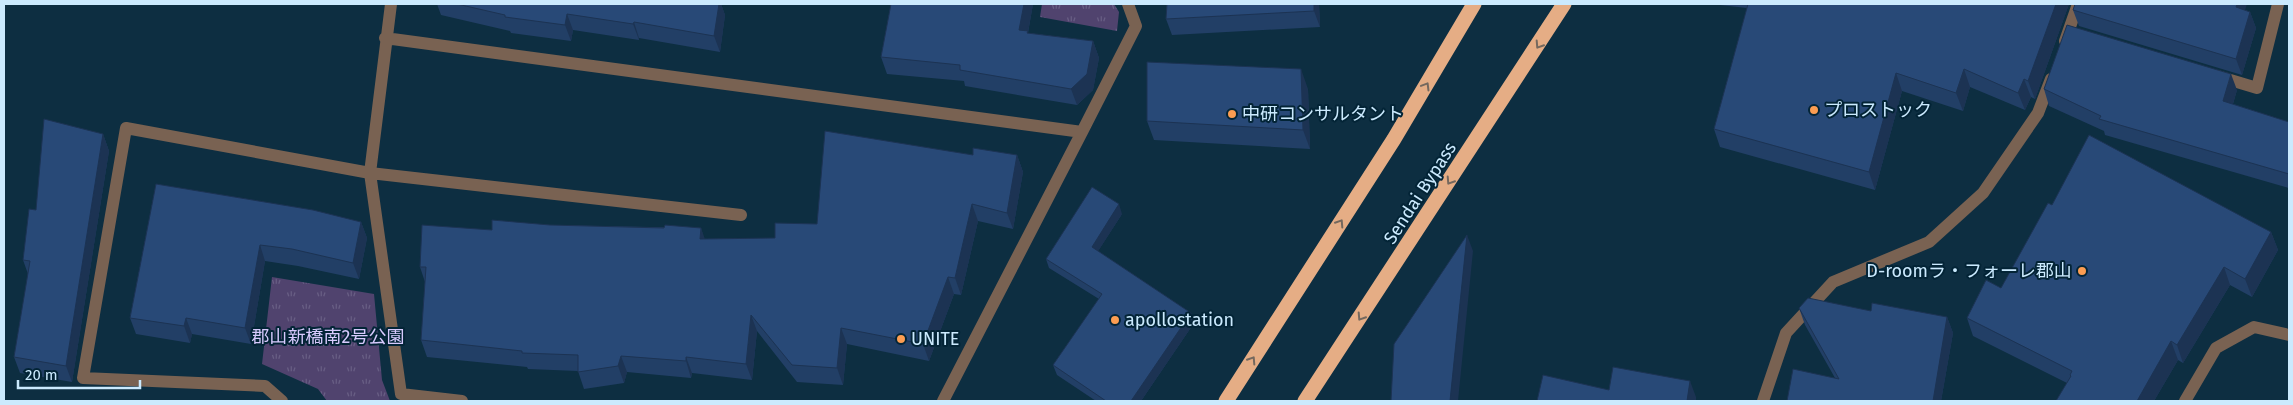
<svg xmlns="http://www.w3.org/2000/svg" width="2293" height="405" font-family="'Fira Sans','Noto Sans JP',sans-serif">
	<defs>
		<pattern id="grass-tufts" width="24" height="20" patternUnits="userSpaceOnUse" patternTransform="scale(1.25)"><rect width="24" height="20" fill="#50436e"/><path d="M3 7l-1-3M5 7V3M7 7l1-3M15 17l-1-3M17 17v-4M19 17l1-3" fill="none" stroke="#685e84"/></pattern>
	</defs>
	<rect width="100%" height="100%" fill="#0d2e41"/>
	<path fill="url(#grass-tufts)" d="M 1042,4 L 1114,4 L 1119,12 L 1117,31 L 1040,17 Z
		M 272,277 L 374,294 L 382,380 L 390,401 L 327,401 L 318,389 L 262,364 Z"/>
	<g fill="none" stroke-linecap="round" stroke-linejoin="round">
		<path stroke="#796252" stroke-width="12" d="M 391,4 L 370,173 L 401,394 L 462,401
			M 385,38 L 1082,132 L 1136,26 L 1128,4
			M 2065,41 L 2078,4
			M 2217,76 L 2257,88 L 2278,4
			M 282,401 L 265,386 L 83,378 L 126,128 L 370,173 L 741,215
			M 943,401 L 1082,132
			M 1763,401 L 1786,333 L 1833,282 L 1929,242 L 1983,193 L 2038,113 L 2051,79
			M 2185,401 L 2216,348 L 2254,327 L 2289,335"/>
		<path stroke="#e5ad85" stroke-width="15" d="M 1226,401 L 1394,139 L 1474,4
			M 1305,401 L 1564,4"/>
	</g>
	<path fill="#223f66" d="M 437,4 L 721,4 L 725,15 L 720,52 L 639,38 L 639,40 L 573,30 L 571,41 L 511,33 L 510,31 L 441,15 Z
		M 891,4 L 1033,4 L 1028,33 L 1093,41 L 1099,58 L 1093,90 L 1077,105 L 965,86 L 964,81 L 887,74 L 881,57 Z
		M 1167,4 L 1319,4 L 1320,27 L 1172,35 L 1166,19 Z
		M 1711,4 L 2069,4 L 2035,99 L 2031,97 L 2025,110 L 1970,87 L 1963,111 L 1902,91 L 1875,190 L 1720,147 L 1714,129 L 1747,8 Z
		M 2073,10 L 2245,10 L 2250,12 L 2256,28 L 2242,75 L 2079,26 Z
		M 1308,89 L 1310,149 L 1154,140 L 1147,121 Z
		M 2044,89 L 2237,90 L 2233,104 L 2289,122 L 2289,188 L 2105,135 L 2104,131 L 2049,106 Z
		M 103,134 L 109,151 L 72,382 L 20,373 L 14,357 L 28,274 L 23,260 L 36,210 Z
		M 973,155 L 1017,155 L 1023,172 L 1013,229 L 978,221 L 961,295 L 954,294 L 929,361 L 847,344 L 843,385 L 797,382 L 757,331 L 752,380 L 692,373 L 691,378 L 627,372 L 624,383 L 584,389 L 578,371 L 528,369 L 527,367 L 427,357 L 421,340 L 425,282 L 420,267 L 492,230 L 550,225 L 701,228 L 704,239 L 775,238 L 817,224 Z
		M 156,184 L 361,222 L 367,238 L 359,279 L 298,266 L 265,261 L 251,344 L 192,334 L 190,343 L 136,334 L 130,318 Z
		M 2052,205 L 2271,232 L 2278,250 L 2252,297 L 2230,285 L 2183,363 L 2178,360 L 2154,401 L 2056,401 L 2067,383 L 1973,336 L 1967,318 L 2001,288 Z
		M 1122,214 L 1098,251 L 1191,313 L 1194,323 L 1141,401 L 1096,401 L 1057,375 L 1053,365 L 1099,299 L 1049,268 L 1046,259 Z
		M 1799,308 L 1871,311 L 1947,317 L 1953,333 L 1941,401 L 1787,401 L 1835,378 L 1805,325 Z"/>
	<path fill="#1c3353" d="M 719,4 L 721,4 L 725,15 L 720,52 L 714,36 Z
		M 1024,4 L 1033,4 L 1028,32 L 1033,47 L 1019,30 Z
		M 1314,4 L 1319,4 L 1320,27 L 1314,11 Z
		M 2056,4 L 2069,4 L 2035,99 L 2028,81 Z
		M 2237,4 L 2247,4 L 2241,23 L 2236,7 Z
		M 2250,12 L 2256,28 L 2242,75 L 2236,59 Z
		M 567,14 L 573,30 L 571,41 L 565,25 Z
		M 634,22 L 639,38 L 639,40 L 633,24 Z
		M 1093,41 L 1099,58 L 1093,90 L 1077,105 L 1071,89 Z
		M 1301,69 L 1308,89 L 1310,149 L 1303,130 Z
		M 1964,69 L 1970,87 L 1963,111 L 1956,93 Z
		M 1896,73 L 1902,91 L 1875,190 L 1869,172 Z
		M 2231,74 L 2237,90 L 2229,117 L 2223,101 Z
		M 2024,79 L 2031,97 L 2025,110 L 2018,93 Z
		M 103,134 L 109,151 L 72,382 L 66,366 Z
		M 1017,155 L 1023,172 L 1013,229 L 1007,213 Z
		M 972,204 L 978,221 L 961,295 L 955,278 Z
		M 1119,204 L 1122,214 L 1095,256 L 1092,247 Z
		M 361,222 L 367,238 L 359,279 L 353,263 Z
		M 701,228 L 707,245 L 700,239 Z
		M 2271,232 L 2278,250 L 2252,297 L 2245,279 Z
		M 1467,235 L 1473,251 L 1458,401 L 1450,401 Z
		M 260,245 L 265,261 L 251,344 L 245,328 Z
		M 2224,267 L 2230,285 L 2183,363 L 2177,345 Z
		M 948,277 L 954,294 L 929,361 L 923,344 Z
		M 1191,313 L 1194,323 L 1141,401 L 1131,401 Z
		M 751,315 L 757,331 L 752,380 L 746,364 Z
		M 1947,317 L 1953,333 L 1941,401 L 1933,401 Z
		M 186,318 L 192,334 L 190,343 L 184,326 Z
		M 841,328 L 847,344 L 843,385 L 837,368 Z
		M 2171,341 L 2178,360 L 2154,401 L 2137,401 Z
		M 621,356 L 627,372 L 624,383 L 618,366 Z
		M 686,357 L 692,373 L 691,378 L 686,361 Z
		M 1690,381 L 1696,397 L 1696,401 L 1687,401 Z"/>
	<path fill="#284977" stroke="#1c3353" d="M 457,4 L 719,4 L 714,36 L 634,22 L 633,24 L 567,14 L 565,25 L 505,17 L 505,15 Z
		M 891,4 L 1024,4 L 1019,30 L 1028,31 L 1027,33 L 1093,41 L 1087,74 L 1071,89 L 960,70 L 960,65 L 881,57 Z
		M 1167,4 L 1314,4 L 1314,11 L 1166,19 Z
		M 1748,4 L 2056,4 L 2028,81 L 2024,79 L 2018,93 L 1964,69 L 1956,93 L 1896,73 L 1869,172 L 1714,129 Z
		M 2075,4 L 2237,4 L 2236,7 L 2250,12 L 2236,59 L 2073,10 Z
		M 2067,25 L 2231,74 L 2223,101 L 2289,122 L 2289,174 L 2099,119 L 2101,116 L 2044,89 Z
		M 1147,62 L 1301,69 L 1303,130 L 1147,121 Z
		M 44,119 L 103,134 L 66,366 L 14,357 L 30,261 L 23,260 L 29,209 L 36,210 Z
		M 825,131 L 973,155 L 973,148 L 1017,155 L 1007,213 L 972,204 L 955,278 L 948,277 L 923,344 L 841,328 L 837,368 L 792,365 L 751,315 L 746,364 L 686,357 L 686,361 L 621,356 L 618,366 L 578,372 L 578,355 L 522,353 L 522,351 L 421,340 L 426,267 L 420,267 L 422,225 L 492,230 L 492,220 L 550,225 L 664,228 L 665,225 L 701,228 L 700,239 L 775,238 L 775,223 L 817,224 Z
		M 2089,135 L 2271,232 L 2245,279 L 2224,267 L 2177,345 L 2171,341 L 2137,401 L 2056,401 L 2071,376 L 2070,375 L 2072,371 L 1967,318 L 1986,280 L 2001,288 L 2048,203 L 2052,205 Z
		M 156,184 L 313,210 L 361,222 L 353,263 L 292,249 L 260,245 L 245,328 L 186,318 L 184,326 L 130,318 Z
		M 1092,187 L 1119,204 L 1092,247 L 1191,313 L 1131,401 L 1106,401 L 1053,365 L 1102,294 L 1046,259 Z
		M 1467,235 L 1450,401 L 1391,401 L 1394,344 Z
		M 1808,298 L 1871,311 L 1872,303 L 1947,317 L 1933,401 L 1787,401 L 1793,369 L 1839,379 L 1799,308 Z
		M 1613,367 L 1690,381 L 1687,401 L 1537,401 L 1543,375 L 1609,390 Z"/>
	<defs><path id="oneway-chevron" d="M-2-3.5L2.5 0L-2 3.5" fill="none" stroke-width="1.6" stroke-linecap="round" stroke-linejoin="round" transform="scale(1.25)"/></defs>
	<g stroke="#74685e">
		<use href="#oneway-chevron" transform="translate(1539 45) rotate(123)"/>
		<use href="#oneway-chevron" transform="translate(1426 86) rotate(-59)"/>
		<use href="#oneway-chevron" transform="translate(1450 181) rotate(123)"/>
		<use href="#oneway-chevron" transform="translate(1340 223) rotate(-57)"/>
		<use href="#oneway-chevron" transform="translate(1361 317) rotate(123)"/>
		<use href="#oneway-chevron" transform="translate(1252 360) rotate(-57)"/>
	</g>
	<g fill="#fc9d52" stroke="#032436" stroke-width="2">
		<circle cx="1814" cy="110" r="5"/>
		<circle cx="1232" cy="114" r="5"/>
		<circle cx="2082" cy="271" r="5"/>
		<circle cx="1115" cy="320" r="5"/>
		<circle cx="901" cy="339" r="5"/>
	</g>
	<g text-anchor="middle" stroke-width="4" stroke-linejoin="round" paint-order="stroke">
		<g font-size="18" fill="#cbeafe" stroke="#032436" text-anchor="start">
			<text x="1824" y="116">プロストック</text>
			<text x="1242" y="120">中研コンサルタント</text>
			<text x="2072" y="277" text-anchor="end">D-roomラ・フォーレ郡山</text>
			<text x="1125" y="326">apollostation</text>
			<text x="911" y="345">UNITE</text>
		</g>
		<g font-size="18" fill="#cbeafe" stroke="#032436">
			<text transform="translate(1420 193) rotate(-57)" y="6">Sendai Bypass</text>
		</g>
		<g font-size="18" fill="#d7cafd" stroke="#032436">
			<text x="328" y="343">郡山新橋南2号公園</text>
		</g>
	</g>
	<rect width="2293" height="405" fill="none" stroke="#cbeafe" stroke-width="10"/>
	<path d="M18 380v8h122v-8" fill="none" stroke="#cbeafe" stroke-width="2.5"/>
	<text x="25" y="380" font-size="15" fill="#cbeafe" stroke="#032436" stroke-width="4" paint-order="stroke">20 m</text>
</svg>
